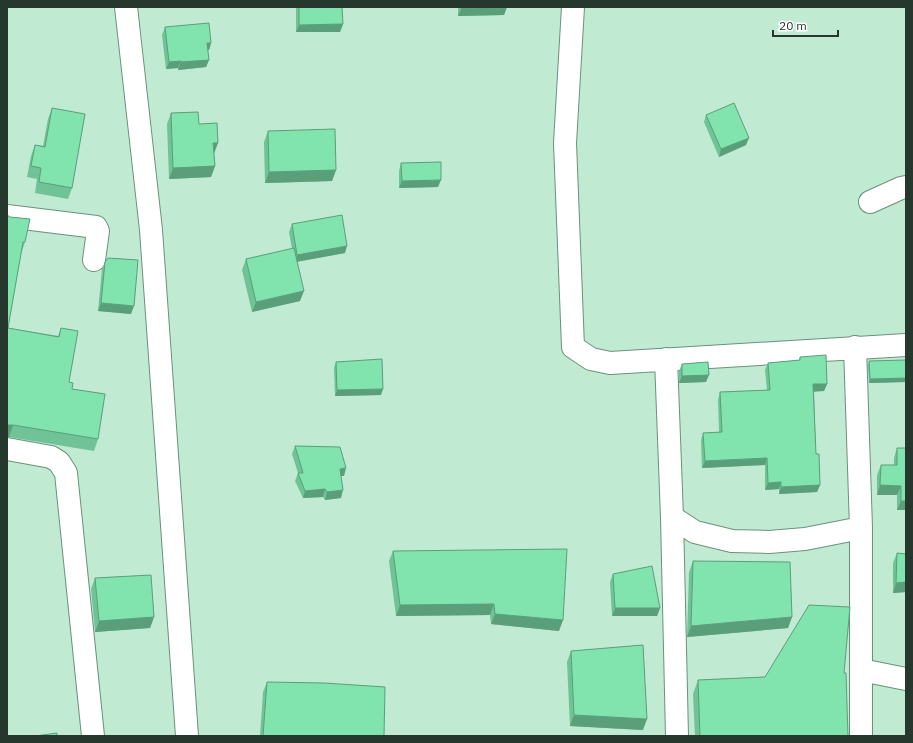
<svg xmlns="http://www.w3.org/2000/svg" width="913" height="743" font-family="'IBM Plex Sans',sans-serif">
	<rect width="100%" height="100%" fill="#c0ead2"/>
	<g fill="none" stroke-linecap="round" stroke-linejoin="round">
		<g stroke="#6a927b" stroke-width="24">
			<path id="minor" d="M 126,7 L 151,230 L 187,736
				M 573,7 L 565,143 L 573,347 L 591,359 L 610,363 L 906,345
				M 870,202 L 901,188 L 906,187
				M 7,216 L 96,227 L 98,231 L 94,260
				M 855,347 L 861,528 L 861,736
				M 666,359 L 672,517 L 677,736
				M 7,449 L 51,457 L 59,462 L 66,473 L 93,736
				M 672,517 L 695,532 L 732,541 L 769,542 L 805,539 L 861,528
				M 861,670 L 906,679"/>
		</g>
		<use href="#minor" stroke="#fff" stroke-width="22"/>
	</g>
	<path fill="#6fc396" d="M 296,7 L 342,7 L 343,24 L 340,32 L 296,32 Z
		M 458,7 L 507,7 L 504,15 L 458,16 Z
		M 165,27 L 211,43 L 209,50 L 207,50 L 209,60 L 206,67 L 178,70 L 178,68 L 166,69 L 162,35 Z
		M 52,108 L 72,188 L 68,199 L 35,193 L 37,179 L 27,177 L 31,156 L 35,145 L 43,146 L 48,119 Z
		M 171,113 L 199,124 L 214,153 L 215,166 L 211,177 L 169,179 L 167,124 Z
		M 706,115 L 746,145 L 719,157 L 704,122 Z
		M 268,131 L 336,170 L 332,181 L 265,183 L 264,142 Z
		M 401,163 L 438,187 L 399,188 L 399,171 Z
		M 7,215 L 25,242 L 21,254 L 8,328 L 58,336 L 61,328 L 69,382 L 72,389 L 98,439 L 94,451 L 9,437 L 7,437 Z
		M 292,224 L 345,253 L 297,262 L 300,301 L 252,312 L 242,270 L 246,259 L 292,249 L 289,232 Z
		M 105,262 L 131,314 L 98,311 L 102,269 Z
		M 800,357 L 827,384 L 824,391 L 814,391 L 816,454 L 820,485 L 817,492 L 779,494 L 779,489 L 765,490 L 765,465 L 702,468 L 701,440 L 703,433 L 719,432 L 718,400 L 720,392 L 767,390 L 765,370 L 768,363 L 799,360 Z
		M 869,361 L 906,382 L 869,383 L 868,365 Z
		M 336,362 L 381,395 L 335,396 L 334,368 Z
		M 682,364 L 706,382 L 679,383 L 679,371 Z
		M 295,446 L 344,476 L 341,476 L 341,498 L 325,500 L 323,497 L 303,498 L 295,481 L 298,473 L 292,454 Z
		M 897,448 L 906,448 L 906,510 L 897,510 L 897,495 L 877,495 L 877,475 L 881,465 L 894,465 L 894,458 Z
		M 393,551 L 559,631 L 491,624 L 490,615 L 396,616 L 389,561 Z
		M 897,553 L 906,554 L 906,592 L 893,593 L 893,563 Z
		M 693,561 L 792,617 L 788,628 L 687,637 L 689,572 Z
		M 613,574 L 660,608 L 657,616 L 612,616 L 610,582 Z
		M 95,578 L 154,617 L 150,628 L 95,632 L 91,589 Z
		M 571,651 L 643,730 L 570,726 L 567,662 Z
		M 844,673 L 848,736 L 695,736 L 693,694 L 698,680 Z
		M 267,682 L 384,736 L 260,736 L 263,692 Z"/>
	<path fill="#5a9f7a" d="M 462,7 L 507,7 L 504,15 L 458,16 Z
		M 343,24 L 340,32 L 296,32 L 299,25 Z
		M 207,43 L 211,43 L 209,50 L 204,50 Z
		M 209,60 L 206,67 L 178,70 L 181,62 Z
		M 181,61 L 178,68 L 166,69 L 169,62 Z
		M 749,138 L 746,145 L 719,157 L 721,149 Z
		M 213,143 L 218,143 L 214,154 Z
		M 215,166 L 211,177 L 169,179 L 173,168 Z
		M 336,170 L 332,181 L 265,183 L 269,172 Z
		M 441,180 L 438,187 L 399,188 L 402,181 Z
		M 347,246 L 345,253 L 295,262 L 297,255 Z
		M 304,291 L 300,301 L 252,312 L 256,302 Z
		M 101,303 L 134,306 L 131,314 L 98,311 Z
		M 709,375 L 706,382 L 679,383 L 682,376 Z
		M 906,378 L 906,382 L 869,383 L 870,379 Z
		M 813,384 L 827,384 L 824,391 L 811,392 Z
		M 383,389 L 381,395 L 335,396 L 337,390 Z
		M 7,425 L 13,425 L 9,437 L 7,437 Z
		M 767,458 L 765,465 L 702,468 L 705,461 Z
		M 346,468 L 344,476 L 338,476 L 340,469 Z
		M 781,482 L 779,489 L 765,490 L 768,483 Z
		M 820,485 L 817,492 L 779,494 L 781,487 Z
		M 880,485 L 901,486 L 897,495 L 877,495 Z
		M 325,489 L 323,497 L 303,498 L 305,491 Z
		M 343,490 L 341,498 L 325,500 L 327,492 Z
		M 901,501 L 906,501 L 906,510 L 897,510 Z
		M 906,582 L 906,592 L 893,593 L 896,583 Z
		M 494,604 L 490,615 L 396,616 L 400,605 Z
		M 615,608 L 660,608 L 657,616 L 612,616 Z
		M 495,614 L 563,620 L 559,631 L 491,624 Z
		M 154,617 L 150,628 L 95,632 L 99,621 Z
		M 792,617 L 788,628 L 687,637 L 691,626 Z
		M 574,715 L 647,719 L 643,730 L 570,726 Z"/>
	<path fill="#81e3ae" stroke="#5a9f7a" d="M 299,7 L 342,7 L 343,24 L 299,25 Z
		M 209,23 L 211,43 L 207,43 L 209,60 L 181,62 L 181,61 L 169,62 L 165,27 Z
		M 734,103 L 749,138 L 721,149 L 706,115 Z
		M 52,108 L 85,114 L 72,188 L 39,182 L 41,168 L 31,166 L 35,145 L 45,147 Z
		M 198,112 L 199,124 L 217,123 L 218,143 L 213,143 L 215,166 L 173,168 L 171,113 Z
		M 335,129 L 336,170 L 269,172 L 268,131 Z
		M 441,162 L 441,180 L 402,181 L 401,163 Z
		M 7,215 L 10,217 L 30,219 L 25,242 L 23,242 L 8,328 L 59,337 L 61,328 L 78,331 L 69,382 L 73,383 L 72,389 L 105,394 L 98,439 L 13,425 L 7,425 Z
		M 342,215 L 347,246 L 297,255 L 292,224 Z
		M 294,248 L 304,291 L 256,302 L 246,259 Z
		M 108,258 L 138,260 L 134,306 L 101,303 L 105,262 Z
		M 826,355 L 827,384 L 813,384 L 816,454 L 819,454 L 820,485 L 781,487 L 781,482 L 768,483 L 767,458 L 705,461 L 703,433 L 722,432 L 720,392 L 770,390 L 768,363 L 800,360 L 800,357 Z
		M 382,359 L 383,389 L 337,390 L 336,362 Z
		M 906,360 L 906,378 L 870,379 L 869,361 Z
		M 708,362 L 709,375 L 682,376 L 682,364 Z
		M 295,446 L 340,447 L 346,468 L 340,469 L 343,490 L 327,492 L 325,489 L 305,491 L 298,473 L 303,473 Z
		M 897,448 L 906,448 L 906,501 L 901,501 L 901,486 L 880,485 L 881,465 L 897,465 Z
		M 567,549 L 563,620 L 495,614 L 494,604 L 400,605 L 393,551 Z
		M 897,553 L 906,554 L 906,582 L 896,583 Z
		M 693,561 L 790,562 L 792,617 L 691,626 Z
		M 652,566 L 660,608 L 615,608 L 613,574 Z
		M 151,575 L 154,617 L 99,621 L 95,578 Z
		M 809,605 L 850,607 L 844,673 L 846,673 L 848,736 L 700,736 L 698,680 L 765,677 Z
		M 643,645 L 647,719 L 574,715 L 571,651 Z
		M 267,682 L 324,683 L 385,687 L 384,736 L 263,736 Z
		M 57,733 L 57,736 L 35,736 Z"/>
	<rect width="913" height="743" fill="none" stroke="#26372d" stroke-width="16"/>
	<path d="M773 30v6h65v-6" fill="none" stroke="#26372d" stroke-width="2"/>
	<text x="779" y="30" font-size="12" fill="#26372d" stroke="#ffffff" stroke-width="3" paint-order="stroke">20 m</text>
</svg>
